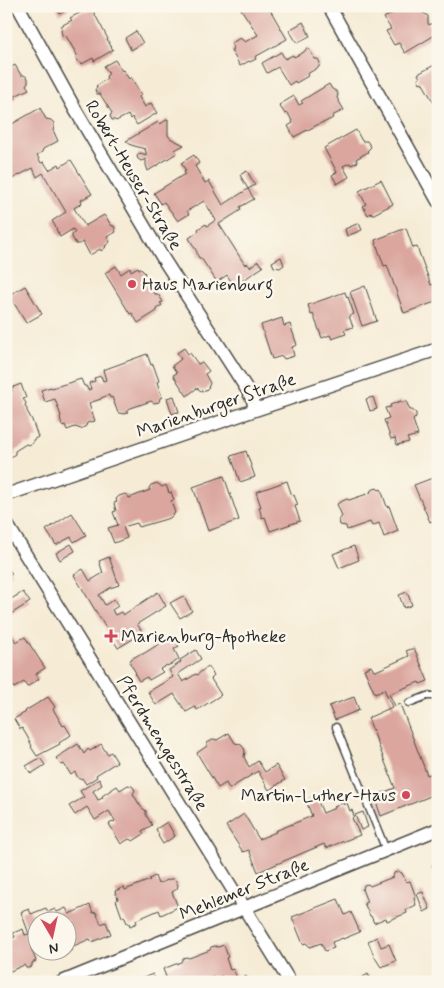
<svg xmlns="http://www.w3.org/2000/svg" width="444" height="988" font-family="Mynerve,sans-serif">
	<rect width="100%" height="100%" fill="#fbf7ec"/>
	<filter id="ink" filterUnits="userSpaceOnUse"><feTurbulence type="fractalNoise" baseFrequency=".02" numOctaves="2"/><feDisplacementMap in="SourceGraphic" scale="10" xChannelSelector="R" yChannelSelector="G"/><feConvolveMatrix kernelMatrix="1 2 1 2 8 2 1 2 1" color-interpolation-filters="sRGB"/></filter>
	<filter id="wash" filterUnits="userSpaceOnUse"><feTurbulence type="fractalNoise" baseFrequency=".0096" numOctaves="4" result="noise"/><feDisplacementMap in="SourceGraphic" scale="20" xChannelSelector="R" yChannelSelector="G"/><feGaussianBlur stdDeviation="1.12" result="paint"/><feColorMatrix in="noise" values="0 0 0 0 0 0 0 0 0 0 0 0 0 0 0 0 0 1.4 0 .05"/><feComposite in="paint" operator="in"/></filter>
	<g filter="url(#wash)">
		<rect width="100%" height="100%" fill="#f6ecd6"/>
		<g id="blocks">
			<path fill="#daa69e" d="M 55,6 L 74,6 L 60,14 Z
				M 246,6 L 272,6 L 269,8 L 287,39 L 255,57 L 256,59 L 250,62 L 249,61 L 240,66 L 231,50 L 233,49 L 232,43 L 240,38 L 245,42 L 258,35 L 241,9 Z
				M 404,6 L 430,6 L 421,11 L 428,16 L 428,23 L 429,25 L 438,20 L 438,33 L 435,35 L 405,53 L 399,43 L 394,45 L 386,31 L 391,29 L 384,18 Z
				M 92,9 L 108,39 L 107,39 L 113,50 L 94,61 L 93,58 L 82,64 L 76,60 L 76,58 L 77,55 L 66,36 L 62,35 L 61,31 L 62,28 L 61,26 L 72,20 L 70,18 L 85,10 L 87,12 Z
				M 303,22 L 310,36 L 297,43 L 289,30 Z
				M 136,31 L 143,43 L 131,50 L 125,38 Z
				M 307,48 L 309,49 L 315,59 L 318,59 L 320,63 L 319,66 L 319,67 L 307,74 L 308,76 L 296,83 L 295,81 L 289,85 L 278,67 L 267,73 L 262,63 L 281,52 L 285,59 L 293,55 L 294,57 L 304,52 Z
				M 115,60 L 122,71 L 123,70 L 129,79 L 131,77 L 141,95 L 139,97 L 145,107 L 151,103 L 157,113 L 137,125 L 132,117 L 130,119 L 128,115 L 116,121 L 115,120 L 112,120 L 110,116 L 112,113 L 100,94 L 97,94 L 95,90 L 97,87 L 96,86 L 107,79 L 106,76 L 109,74 L 104,66 Z
				M 438,63 L 438,103 L 435,105 L 422,82 L 420,83 L 418,79 L 420,78 L 418,74 Z
				M 15,65 L 21,75 L 24,75 L 28,78 L 28,82 L 26,85 L 29,89 L 15,96 L 16,98 L 6,104 L 6,70 Z
				M 329,84 L 332,89 L 336,91 L 338,94 L 337,98 L 344,110 L 332,116 L 333,118 L 323,123 L 323,122 L 294,137 L 288,126 L 293,123 L 288,113 L 285,114 L 279,105 L 294,96 L 299,105 L 303,103 L 301,101 Z
				M 40,108 L 46,119 L 51,120 L 54,123 L 54,127 L 53,130 L 58,141 L 43,149 L 42,152 L 37,155 L 41,163 L 44,162 L 49,170 L 59,164 L 60,167 L 71,160 L 92,194 L 81,200 L 82,203 L 74,208 L 85,226 L 104,215 L 112,226 L 114,226 L 115,228 L 115,230 L 116,232 L 107,237 L 110,242 L 105,246 L 106,247 L 101,251 L 100,249 L 90,255 L 83,242 L 79,244 L 76,244 L 72,237 L 72,235 L 75,232 L 73,229 L 60,237 L 56,229 L 57,229 L 52,221 L 66,212 L 43,173 L 37,177 L 33,168 L 6,182 L 6,153 L 12,149 L 6,138 L 6,125 L 11,123 L 12,124 Z
				M 168,119 L 168,135 L 170,138 L 184,145 L 175,150 L 177,153 L 148,171 L 146,165 L 146,159 L 141,161 L 138,159 L 137,157 L 138,154 L 141,153 L 146,155 L 146,152 L 145,149 L 131,145 L 126,141 L 158,122 L 160,124 Z
				M 356,130 L 362,141 L 367,141 L 371,147 L 367,151 L 368,152 L 356,159 L 358,162 L 351,165 L 350,163 L 343,166 L 349,177 L 337,184 L 332,175 L 337,172 L 324,148 Z
				M 194,155 L 199,163 L 195,166 L 205,183 L 209,181 L 223,205 L 248,189 L 254,199 L 240,207 L 241,210 L 219,224 L 245,265 L 247,263 L 250,267 L 258,261 L 263,267 L 234,286 L 227,275 L 217,282 L 201,258 L 199,258 L 197,254 L 197,252 L 189,238 L 199,231 L 198,229 L 206,224 L 207,226 L 216,220 L 204,201 L 187,211 L 189,214 L 178,221 L 164,202 L 161,204 L 154,193 L 185,174 L 184,172 L 186,171 L 181,163 Z
				M 247,171 L 255,185 L 248,189 L 240,175 Z
				M 381,180 L 393,204 L 372,215 L 371,213 L 368,215 L 363,206 L 366,204 L 359,191 Z
				M 359,223 L 362,230 L 347,236 L 345,229 Z
				M 406,228 L 413,248 L 417,247 L 431,285 L 436,284 L 438,289 L 438,301 L 404,313 L 387,265 L 384,266 L 375,240 Z
				M 281,257 L 284,265 L 280,268 L 274,267 L 272,262 Z
				M 116,266 L 121,274 L 130,268 L 131,271 L 138,267 L 139,269 L 141,269 L 145,273 L 144,276 L 155,294 L 158,294 L 163,302 L 160,303 L 162,305 L 156,309 L 157,311 L 138,323 L 132,313 L 130,314 L 105,273 Z
				M 25,286 L 42,314 L 26,323 L 9,295 Z
				M 365,286 L 377,321 L 362,326 L 350,292 Z
				M 345,292 L 347,298 L 348,297 L 354,314 L 349,316 L 353,327 L 344,330 L 346,334 L 332,339 L 330,335 L 322,338 L 313,314 L 311,315 L 308,305 Z
				M 282,318 L 284,326 L 290,324 L 297,345 L 292,347 L 294,356 L 284,359 L 282,356 L 272,359 L 261,325 Z
				M 184,348 L 188,354 L 190,353 L 198,364 L 202,362 L 209,371 L 205,374 L 210,383 L 208,388 L 206,390 L 201,391 L 197,388 L 187,396 L 173,375 L 177,373 L 172,366 L 181,359 L 177,353 Z
				M 147,354 L 151,365 L 153,364 L 159,381 L 157,382 L 162,397 L 160,398 L 159,402 L 154,403 L 151,401 L 128,409 L 127,413 L 123,414 L 120,413 L 118,413 L 112,397 L 110,398 L 109,395 L 101,398 L 101,399 L 89,403 L 95,421 L 87,423 L 86,426 L 81,429 L 75,427 L 67,430 L 65,425 L 62,426 L 60,417 L 61,416 L 55,399 L 45,402 L 41,390 L 51,387 L 52,388 L 81,379 L 84,386 L 86,386 L 88,390 L 91,389 L 89,383 L 95,381 L 94,378 L 101,376 L 103,381 L 106,380 L 103,370 Z
				M 21,384 L 26,398 L 23,399 L 26,403 L 25,406 L 27,409 L 27,411 L 32,420 L 38,437 L 33,440 L 33,443 L 29,445 L 26,444 L 15,451 L 15,454 L 11,457 L 8,455 L 6,456 L 6,394 L 12,391 L 11,388 Z
				M 174,396 L 179,412 L 172,414 L 167,398 Z
				M 373,397 L 377,409 L 370,411 L 366,399 Z
				M 401,401 L 402,403 L 406,401 L 410,410 L 412,410 L 416,413 L 416,417 L 413,420 L 418,435 L 407,438 L 409,442 L 397,445 L 395,438 L 391,439 L 384,420 L 389,418 L 385,408 L 391,407 L 390,405 Z
				M 246,451 L 255,477 L 240,482 L 231,456 Z
				M 224,476 L 239,520 L 208,531 L 193,487 Z
				M 438,476 L 438,519 L 430,522 L 414,485 Z
				M 287,481 L 292,496 L 294,495 L 298,505 L 295,506 L 300,521 L 270,531 L 265,517 L 262,518 L 259,507 L 261,507 L 256,492 Z
				M 157,483 L 162,487 L 166,485 L 169,493 L 171,492 L 174,500 L 171,501 L 175,513 L 170,518 L 139,527 L 137,523 L 123,527 L 127,538 L 114,543 L 108,528 L 118,525 L 113,512 L 116,511 L 114,503 L 117,502 L 116,499 L 119,496 L 125,494 L 128,496 L 129,498 L 150,490 L 149,488 L 151,485 Z
				M 377,488 L 379,490 L 381,489 L 387,507 L 389,506 L 398,531 L 384,537 L 379,523 L 372,526 L 370,522 L 347,530 L 346,526 L 340,525 L 339,520 L 342,516 L 337,504 L 340,502 L 347,499 L 349,500 L 370,493 L 371,490 Z
				M 72,513 L 86,535 L 74,542 L 71,537 L 56,545 L 46,530 Z
				M 71,544 L 75,551 L 60,560 L 56,553 Z
				M 354,546 L 359,560 L 339,568 L 333,554 Z
				M 109,557 L 119,585 L 110,588 L 99,595 L 105,605 L 114,599 L 118,606 L 112,610 L 115,615 L 121,612 L 123,615 L 158,592 L 166,606 L 137,624 L 143,633 L 118,648 L 74,575 L 83,569 L 90,581 L 103,573 L 99,561 Z
				M 6,565 L 12,574 L 6,578 Z
				M 23,592 L 30,602 L 6,617 L 6,602 Z
				M 407,592 L 412,605 L 404,608 L 399,595 Z
				M 183,596 L 192,611 L 180,618 L 170,603 Z
				M 12,636 L 16,642 L 25,637 L 45,668 L 36,674 L 39,679 L 27,687 L 24,682 L 14,688 L 7,677 L 6,678 L 6,640 Z
				M 173,637 L 179,646 L 174,649 L 179,659 L 171,665 L 171,664 L 167,666 L 167,665 L 160,669 L 163,672 L 149,680 L 147,677 L 139,681 L 135,674 L 136,673 L 130,663 L 131,659 L 140,654 L 143,654 L 167,639 L 168,639 Z
				M 414,648 L 428,681 L 420,684 L 419,682 L 389,694 L 395,706 L 400,704 L 427,775 L 438,771 L 438,793 L 381,816 L 374,796 L 395,788 L 368,718 L 392,707 L 384,689 L 382,690 L 382,691 L 375,694 L 364,669 L 371,666 L 374,671 L 376,671 L 409,656 L 406,651 Z
				M 196,650 L 201,659 L 178,674 L 183,682 L 196,674 L 197,675 L 208,666 L 214,676 L 211,679 L 221,695 L 197,710 L 195,707 L 186,712 L 174,694 L 156,705 L 148,692 L 173,677 L 169,670 L 181,662 L 180,660 Z
				M 48,697 L 55,707 L 53,709 L 63,726 L 65,725 L 71,735 L 59,743 L 60,744 L 37,756 L 31,747 L 32,746 L 27,736 L 22,728 L 20,729 L 14,719 L 26,712 L 25,711 Z
				M 354,697 L 359,710 L 335,720 L 329,706 Z
				M 229,733 L 235,743 L 240,744 L 244,748 L 245,751 L 244,757 L 249,767 L 258,761 L 265,772 L 276,765 L 285,780 L 269,790 L 258,771 L 229,789 L 226,783 L 218,788 L 197,753 L 207,746 L 207,743 L 214,739 L 217,740 Z
				M 78,744 L 84,754 L 88,749 L 90,751 L 101,744 L 107,754 L 111,752 L 117,762 L 96,775 L 97,777 L 86,784 L 82,778 L 80,779 L 78,778 L 75,772 L 71,775 L 64,764 L 61,765 L 56,758 Z
				M 40,758 L 45,765 L 31,774 L 26,766 Z
				M 99,779 L 102,785 L 93,791 L 98,800 L 103,798 L 102,796 L 117,786 L 120,790 L 128,785 L 132,786 L 135,790 L 133,794 L 141,807 L 146,811 L 146,815 L 152,825 L 142,831 L 144,834 L 133,841 L 129,839 L 121,844 L 109,824 L 115,821 L 109,811 L 95,820 L 87,807 L 75,815 L 69,806 L 84,797 L 80,791 Z
				M 316,797 L 323,813 L 335,808 L 334,806 L 343,803 L 344,805 L 347,803 L 350,811 L 352,810 L 354,816 L 352,818 L 360,835 L 326,848 L 324,844 L 258,872 L 249,850 L 243,852 L 226,826 L 244,814 L 259,839 L 276,832 L 275,831 L 312,816 L 306,801 Z
				M 363,812 L 368,827 L 361,830 L 355,815 Z
				M 167,822 L 175,836 L 163,844 L 158,836 L 159,835 L 156,829 Z
				M 438,863 L 438,880 L 432,865 Z
				M 399,871 L 401,873 L 402,873 L 406,882 L 410,881 L 416,897 L 414,898 L 416,905 L 406,910 L 407,913 L 387,921 L 386,918 L 374,923 L 371,916 L 370,916 L 364,903 L 367,902 L 362,889 L 363,889 L 364,885 L 368,884 L 370,886 L 393,877 L 394,873 Z
				M 155,876 L 158,884 L 170,879 L 174,879 L 176,881 L 178,885 L 177,889 L 172,892 L 178,907 L 161,915 L 159,910 L 136,920 L 137,923 L 130,926 L 129,923 L 127,923 L 124,916 L 122,917 L 116,900 L 118,899 L 115,891 L 124,887 L 125,890 L 150,880 L 149,879 Z
				M 423,892 L 430,909 L 424,912 L 417,894 Z
				M 338,899 L 345,915 L 351,912 L 360,932 L 343,939 L 343,938 L 332,942 L 334,948 L 325,951 L 321,943 L 310,947 L 306,943 L 303,944 L 292,917 Z
				M 90,905 L 93,913 L 96,912 L 101,924 L 106,922 L 111,934 L 92,942 L 90,939 L 71,947 L 72,950 L 60,955 L 59,950 L 68,950 L 68,920 L 38,920 L 38,930 L 29,934 L 35,946 L 31,948 L 36,961 L 32,963 L 32,966 L 29,968 L 26,968 L 24,965 L 6,973 L 6,941 L 15,937 L 13,933 L 23,929 L 25,935 L 29,934 L 21,912 L 29,909 L 31,914 L 46,908 L 48,912 L 55,909 L 57,912 L 66,908 L 69,914 Z
				M 377,937 L 381,947 L 389,944 L 396,961 L 381,967 L 374,956 L 368,941 Z
				M 224,945 L 228,957 L 226,958 L 230,970 L 233,969 L 237,978 L 227,982 L 224,982 L 222,976 L 214,979 L 213,977 L 209,979 L 210,981 L 209,982 L 184,982 L 183,980 L 181,981 L 180,977 L 168,982 L 163,969 L 181,962 L 183,958 L 186,957 L 189,958 L 210,950 L 211,947 L 215,946 L 218,947 Z
				M 153,974 L 156,982 L 133,982 Z
				M 368,974 L 372,982 L 350,982 L 356,978 L 358,980 Z
				M 246,976 L 250,982 L 238,982 Z"/>
		</g>
	</g>
	<g filter="url(#ink)">
		<use href="#blocks" fill-opacity="0" stroke="#494845" stroke-width="1"/>
		<g fill="none" stroke-linecap="round" stroke-linejoin="round">
			<g stroke="#494845" stroke-width="9">
				<path id="lane" d="M 409,703 L 427,696 L 438,696
					M 336,727 L 386,850"/>
			</g>
			<g stroke="#494845" stroke-width="15">
				<path id="street" d="M 18,6 L 76,111 L 164,260 L 248,391 L 253,400 L 255,410
					M 329,6 L 438,201
					M 6,495 L 255,410 L 438,349
					M 6,523 L 290,982
					M 62,982 L 438,829"/>
			</g>
			<use href="#lane" stroke="#fff" stroke-width="6"/>
			<use href="#street" stroke="#fff" stroke-width="12"/>
		</g>
	</g>
	<g fill="#d1495b" stroke="#fbf7ec" stroke-width="2">
		<circle cx="132" cy="284" r="5"/>
		<path d="M108.5 628.5h5v5h5v5h-5v5h-5v-5h-5v-5h5z"/>
		<circle cx="406" cy="795" r="5"/>
	</g>
	<g text-anchor="middle" stroke-width="5" stroke-linejoin="round" paint-order="stroke">
		<g font-size="18" fill="#2b2b2b" stroke="#fbf7ec">
			<text transform="translate(134 175) rotate(59)" y="6">Robert-Heuser-Straße</text>
			<text transform="translate(216 405) rotate(-19)" y="6">Marienburger Straße</text>
			<text transform="translate(163 743) rotate(58)" y="6">Pferdmengesstraße</text>
			<text transform="translate(244 889) rotate(-22)" y="6">Mehlemer Straße</text>
		</g>
		<g font-size="18" fill="#2b2b2b" stroke="#fbf7ec" text-anchor="start">
			<text x="142" y="290">Haus Marienburg</text>
			<text x="121" y="642">Marienburg-Apotheke</text>
			<text x="396" y="801" text-anchor="end">Martin-Luther-Haus</text>
		</g>
	</g>
	<rect width="444" height="988" fill="none" stroke="#fbf7ec" stroke-width="25"/>
	<g transform="translate(52 936) rotate(171)"><circle r="24" fill="#fbf7ec" stroke="#a8a59f"/>
	<path d="M0-4L9 19L0 12L-9 19Z" fill="#d1495b"/>
	<text y="-8" font-size="14" font-weight="bold" text-anchor="middle" fill="#2b2b2b">N</text>
	</g>
</svg>
